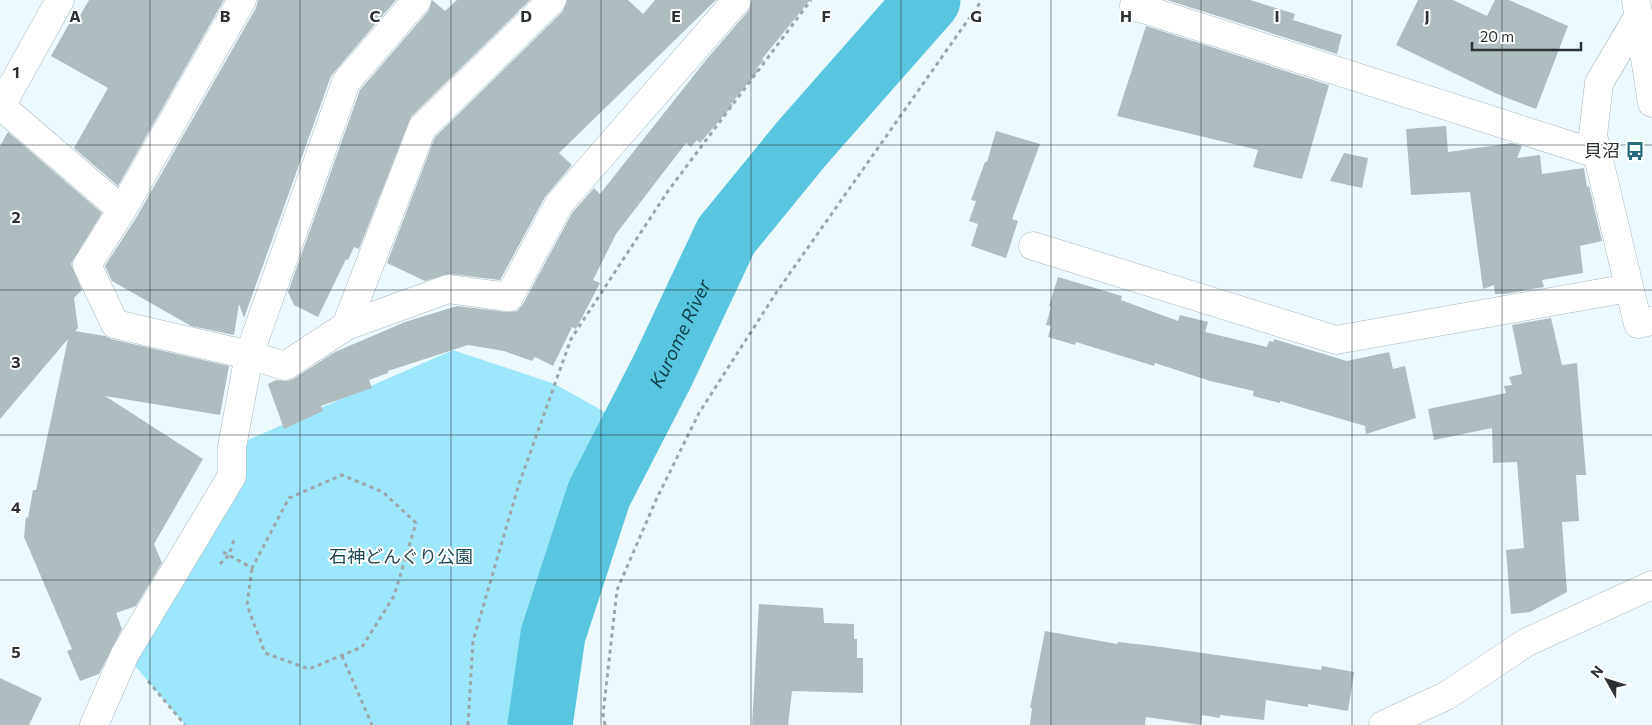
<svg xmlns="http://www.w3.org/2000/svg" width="1652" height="725" font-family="Commissioner,'Noto Sans JP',sans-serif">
	<rect width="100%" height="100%" fill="#ecfaff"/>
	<path fill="#9ce7fb" d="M 453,350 L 555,384 L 633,428 L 599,494 L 553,635 L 540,725 L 185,725 L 125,654 L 232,447 Z"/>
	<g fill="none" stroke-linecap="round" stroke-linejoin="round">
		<path stroke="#59c5e1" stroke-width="65" id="s1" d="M 540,725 L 553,635 L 599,494 L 663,370 L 726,236 L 802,143 L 928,0"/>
	</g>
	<path fill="#afbdc1" d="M 89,0 L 224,0 L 118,186 L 74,148 L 108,88 L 51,56 L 70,22 L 75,24 Z
		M 258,0 L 396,0 L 331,76 L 244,318 L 239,304 L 234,335 L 191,326 L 112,281 L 105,266 L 136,218 L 256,8 Z
		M 432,0 L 445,11 L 457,0 L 530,0 L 411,117 L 359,249 L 354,247 L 348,260 L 346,259 L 318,317 L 294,305 L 288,292 L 360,90 L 429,10 Z
		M 567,0 L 628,0 L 643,14 L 655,0 L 716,0 L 559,153 L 572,165 L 545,197 L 500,280 L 450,274 L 425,281 L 387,263 L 435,137 L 563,11 Z
		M 752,0 L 810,0 L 762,59 L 764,60 L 757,68 L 759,70 L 731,104 L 733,105 L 700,143 L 697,140 L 691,147 L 686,143 L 616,234 L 593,280 L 600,283 L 576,329 L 572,327 L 553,366 L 535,357 L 532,361 L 504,351 L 468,345 L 388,371 L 388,373 L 369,380 L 372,388 L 321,406 L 323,411 L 284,429 L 268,384 L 276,380 L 287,381 L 293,379 L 335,352 L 405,322 L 457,306 L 507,312 L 517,311 L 523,304 L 572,213 L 594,188 L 600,194 L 706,60 L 749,10 Z
		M 1167,0 L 1250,0 L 1295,14 L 1293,20 L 1342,35 L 1337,54 Z
		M 1418,0 L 1453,0 L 1487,16 L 1495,0 L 1509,0 L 1568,26 L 1536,109 L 1497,94 L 1396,45 Z
		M 1146,26 L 1329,85 L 1302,179 L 1253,167 L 1258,150 L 1117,116 Z
		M 1446,126 L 1448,152 L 1512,143 L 1522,146 L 1517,158 L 1540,155 L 1542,174 L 1584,168 L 1587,187 L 1589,186 L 1602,241 L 1580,246 L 1583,273 L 1542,280 L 1544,287 L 1505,294 L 1495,294 L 1494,285 L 1483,289 L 1470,192 L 1411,195 L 1406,129 Z
		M 996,131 L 1040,144 L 1012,219 L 1018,221 L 1006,258 L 971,246 L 978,224 L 969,221 L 976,201 L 971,200 L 985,162 L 987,162 Z
		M 8,132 L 102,213 L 71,264 L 82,290 L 74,298 L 78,328 L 75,331 L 105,336 L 111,339 L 229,366 L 220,415 L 105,396 L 203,459 L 154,544 L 162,563 L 136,606 L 116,613 L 122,629 L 99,674 L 80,681 L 67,651 L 72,649 L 24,537 L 26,517 L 28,518 L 33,490 L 36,490 L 68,339 L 0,419 L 0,146 Z
		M 1344,153 L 1368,158 L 1362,188 L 1330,181 Z
		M 1058,277 L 1122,296 L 1121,300 L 1178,321 L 1180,315 L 1208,322 L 1205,332 L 1267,347 L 1269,341 L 1273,342 L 1274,339 L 1347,361 L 1389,352 L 1393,369 L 1405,366 L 1416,418 L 1366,434 L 1365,426 L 1280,401 L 1280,403 L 1253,396 L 1254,391 L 1210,381 L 1155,363 L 1154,366 L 1076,342 L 1075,345 L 1048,337 L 1051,326 L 1046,325 L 1051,307 L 1049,306 Z
		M 1551,318 L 1562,365 L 1577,363 L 1586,475 L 1576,475 L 1579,521 L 1562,522 L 1567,592 L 1530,612 L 1511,614 L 1506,550 L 1524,548 L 1517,462 L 1493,463 L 1492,428 L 1434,440 L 1428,409 L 1506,393 L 1504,386 L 1512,385 L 1509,377 L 1522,374 L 1512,325 Z
		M 759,604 L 823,608 L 824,623 L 854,624 L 854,639 L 857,639 L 857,658 L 863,658 L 863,693 L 792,691 L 788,725 L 752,725 Z
		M 1045,631 L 1117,644 L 1118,642 L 1154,646 L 1321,670 L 1322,666 L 1354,672 L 1348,711 L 1308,704 L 1308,707 L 1266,700 L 1264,720 L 1220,715 L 1220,718 L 1202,715 L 1201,725 L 1146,717 L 1145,725 L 1030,725 L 1032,708 L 1030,708 Z
		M 0,678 L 42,698 L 29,725 L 0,725 Z"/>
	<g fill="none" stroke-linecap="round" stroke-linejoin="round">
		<g stroke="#a9b8bc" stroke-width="29">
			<path id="minor" d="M 60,0 L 1,106 L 122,210
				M 242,0 L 122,210 L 87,265 L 115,324 L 249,355 L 285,366 L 346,326 L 448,289 L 509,297 L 559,204 L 737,0
				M 1134,6 L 1597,154
				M 1638,17 L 1599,83 L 1593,135 L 1638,324 L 1652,321
				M 1033,246 L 1336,340 L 1629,288
				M 346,326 L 422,128 L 552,0
				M 94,725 L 125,654 L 232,476 L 232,447 L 249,355 L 346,82 L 417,0
				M 1383,725 L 1446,696 L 1527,642 L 1652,585"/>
		</g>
		<g stroke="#a9b8bc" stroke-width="29">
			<path id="major" d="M 1636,0 L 1652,103"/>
		</g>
		<path stroke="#9da7ab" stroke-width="3" stroke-dasharray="4 4" stroke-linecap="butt" d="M 223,552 L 252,568 L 289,498 L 342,475 L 383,492 L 416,523 L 394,596 L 362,647 L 309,669 L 265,653 L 247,605 L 252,568
			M 220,564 L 229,555 L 234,540
			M 342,656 L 372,725
			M 148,681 L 185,725
			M 468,725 L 473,641 L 519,484 L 571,339 L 668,191 L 811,0
			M 605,725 L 603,714 L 617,590 L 656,500 L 699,413 L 776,293 L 982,0"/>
		<use href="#minor" stroke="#fff" stroke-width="28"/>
		<use href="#major" stroke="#fff" stroke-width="28"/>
	</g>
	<path fill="none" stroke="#2c3133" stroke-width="1" stroke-opacity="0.55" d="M 150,0 L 150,725M 300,0 L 300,725M 451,0 L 451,725M 601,0 L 601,725M 751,0 L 751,725M 901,0 L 901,725M 1051,0 L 1051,725M 1201,0 L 1201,725M 1352,0 L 1352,725M 1502,0 L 1502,725M 0,145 L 1652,145M 0,290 L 1652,290M 0,435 L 1652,435M 0,580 L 1652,580"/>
	<defs>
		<g id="bus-bare" transform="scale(1.5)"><path d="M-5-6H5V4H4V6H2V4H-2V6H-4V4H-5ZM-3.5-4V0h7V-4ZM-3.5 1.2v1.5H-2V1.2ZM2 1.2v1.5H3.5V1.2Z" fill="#276b7c" stroke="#fff" stroke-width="2.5" paint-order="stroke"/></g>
	</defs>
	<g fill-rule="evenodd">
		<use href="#bus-bare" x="1635" y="151"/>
	</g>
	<g text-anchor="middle" stroke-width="4" stroke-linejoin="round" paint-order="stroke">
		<g font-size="18" fill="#2c3133" stroke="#fff" text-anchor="end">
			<text x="1620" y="157">貝沼</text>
		</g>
		<g font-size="18" fill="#1b4a56" stroke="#fff">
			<text x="401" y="563">石神どんぐり公園</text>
		</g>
		<g font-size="19" font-style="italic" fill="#11424e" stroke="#fff">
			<text dy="7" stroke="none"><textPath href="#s1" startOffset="419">Kurome River</textPath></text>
		</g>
	</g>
	<g font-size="16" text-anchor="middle" font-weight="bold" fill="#2c3133" stroke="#fff" stroke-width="4" stroke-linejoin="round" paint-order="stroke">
		<text x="75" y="22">A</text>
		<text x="225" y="22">B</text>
		<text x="375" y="22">C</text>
		<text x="526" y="22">D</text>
		<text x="676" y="22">E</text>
		<text x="826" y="22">F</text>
		<text x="976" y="22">G</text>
		<text x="1126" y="22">H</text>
		<text x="1277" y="22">I</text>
		<text x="1427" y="22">J</text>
		<text x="16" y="78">1</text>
		<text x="16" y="223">2</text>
		<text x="16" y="368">3</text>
		<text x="16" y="513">4</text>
		<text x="16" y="658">5</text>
	</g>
	<g transform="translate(1607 680) rotate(309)" stroke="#ffffff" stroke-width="4" paint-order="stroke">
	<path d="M0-4L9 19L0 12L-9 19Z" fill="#2c3133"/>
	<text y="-8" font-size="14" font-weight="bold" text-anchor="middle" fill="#2c3133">N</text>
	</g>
	<path d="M1472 42v8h109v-8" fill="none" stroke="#2c3133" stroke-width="2.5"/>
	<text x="1480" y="42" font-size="15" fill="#2c3133" stroke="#ffffff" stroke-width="4" paint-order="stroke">20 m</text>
</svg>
